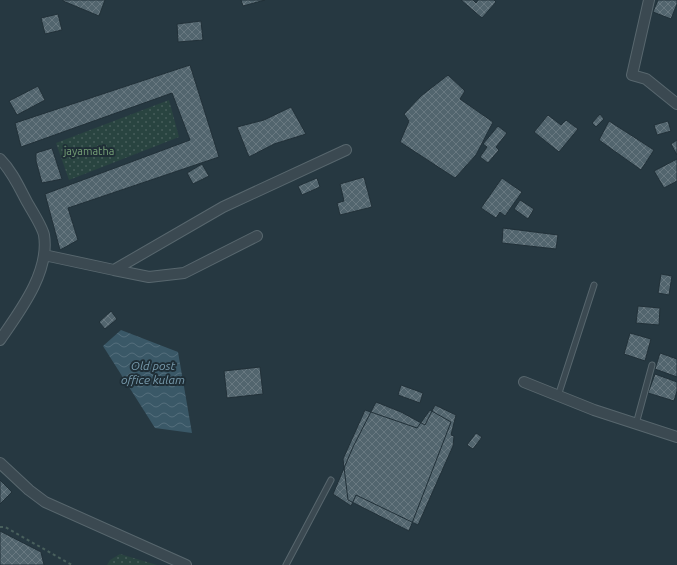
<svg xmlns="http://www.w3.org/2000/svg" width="677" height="565" font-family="Ubuntu,sans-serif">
	<defs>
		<pattern id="grass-dots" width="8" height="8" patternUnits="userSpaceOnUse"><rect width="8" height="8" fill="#294440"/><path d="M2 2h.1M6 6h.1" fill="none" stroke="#465d5a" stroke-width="1.8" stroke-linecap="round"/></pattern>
		<pattern id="water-waves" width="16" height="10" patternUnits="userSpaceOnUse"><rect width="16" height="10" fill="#3a5867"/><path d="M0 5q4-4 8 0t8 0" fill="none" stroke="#546e7b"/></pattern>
		<pattern id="building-cross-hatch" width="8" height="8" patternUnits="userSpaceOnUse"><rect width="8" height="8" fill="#52656e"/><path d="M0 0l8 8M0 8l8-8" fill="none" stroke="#697981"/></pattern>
	</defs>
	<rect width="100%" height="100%" fill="#263841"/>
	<path fill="url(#grass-dots)" d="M 169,100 L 179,137 L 69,180 L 56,143 Z
		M 120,554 L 157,565 L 107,565 L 110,560 Z"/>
	<path fill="url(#water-waves)" d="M 121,330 L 178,352 L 192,433 L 155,428 L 103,346 Z"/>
	<path fill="url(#building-cross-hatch)" stroke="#213038" d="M 63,0 L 105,0 L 99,16 L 63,1 Z
		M 241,0 L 265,0 L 243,6 Z
		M 461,0 L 473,0 L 476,3 L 478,0 L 494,0 L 496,2 L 482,18 Z
		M 658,0 L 677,0 L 677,4 L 671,19 L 653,12 Z
		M 58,14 L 62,30 L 45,34 L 41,18 Z
		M 201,21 L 203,40 L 178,42 L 177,24 Z
		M 190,65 L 219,157 L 68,208 L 78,240 L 60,250 L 45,194 L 190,140 L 172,93 L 21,147 L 15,123 Z
		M 448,75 L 465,91 L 460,99 L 493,122 L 476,155 L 455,178 L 400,142 L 409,121 L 404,114 L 421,96 Z
		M 38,86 L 45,100 L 17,115 L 9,101 Z
		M 291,107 L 306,134 L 274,144 L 249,157 L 237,127 L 264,120 Z
		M 600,114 L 604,119 L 596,127 L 592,123 Z
		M 548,115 L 561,125 L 566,120 L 578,129 L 559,152 L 534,132 Z
		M 609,121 L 654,150 L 641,170 L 599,140 Z
		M 668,121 L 671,131 L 657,135 L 654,125 Z
		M 498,126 L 507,133 L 496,147 L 499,150 L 488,163 L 480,157 L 487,147 L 483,144 Z
		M 677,140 L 677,155 L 671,144 Z
		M 52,148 L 62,179 L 42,183 L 36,161 L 36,153 Z
		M 677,159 L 677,181 L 664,188 L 654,171 Z
		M 202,164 L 209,176 L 193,184 L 187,173 Z
		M 364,177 L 372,207 L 340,215 L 337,203 L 344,201 L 340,184 Z
		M 317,178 L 320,187 L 302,195 L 298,186 Z
		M 502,178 L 522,192 L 505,216 L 500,212 L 496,218 L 481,208 Z
		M 520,200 L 534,209 L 528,219 L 514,209 Z
		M 503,228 L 558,235 L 556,249 L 502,243 Z
		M 661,274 L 672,276 L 669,295 L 658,293 Z
		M 638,306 L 660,308 L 659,325 L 636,323 Z
		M 111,311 L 117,319 L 105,329 L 99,322 Z
		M 630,333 L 651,339 L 645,361 L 624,354 Z
		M 660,353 L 677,359 L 677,377 L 655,369 Z
		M 260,367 L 263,394 L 227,398 L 224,371 Z
		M 655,374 L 677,382 L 677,391 L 674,401 L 648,393 Z
		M 401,385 L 423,393 L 420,403 L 398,395 Z
		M 376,402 L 401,412 L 425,425 L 435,405 L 456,415 L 451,435 L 454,436 L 453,446 L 418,525 L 356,495 L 351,506 L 333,494 L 353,447 Z
		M 365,410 L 417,428 L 430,410 L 451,422 L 409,531 L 348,500 L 343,459 Z
		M 476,433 L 482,437 L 473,449 L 467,445 Z
		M 0,480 L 12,492 L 0,504 Z
		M 0,531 L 41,552 L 44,565 L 0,565 Z"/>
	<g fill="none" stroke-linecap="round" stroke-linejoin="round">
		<g stroke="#58676e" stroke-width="7">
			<path id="service" d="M 558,396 L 594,285
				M 636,424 L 652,365
				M 286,565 L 331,480"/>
		</g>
		<g stroke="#58676e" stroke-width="12">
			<path id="minor" d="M 649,0 L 632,75 L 646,79 L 677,104
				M 0,159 C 12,171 19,187 27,202 C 32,211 42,226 44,235 C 50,272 20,311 0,340
				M 44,255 L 114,270 L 223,207 L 346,150
				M 114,270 L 149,277 L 184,273 L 257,236
				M 524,382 L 594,410 L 677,437
				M 0,463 L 29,490 L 45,502 L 186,565"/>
		</g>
		<path stroke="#49605d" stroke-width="2" stroke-dasharray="3 3" stroke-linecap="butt" d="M 0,527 L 5,527 L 72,565"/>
		<use href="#service" stroke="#3b4951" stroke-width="5"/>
		<use href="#minor" stroke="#3b4951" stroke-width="10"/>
	</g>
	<g text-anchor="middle" stroke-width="4" stroke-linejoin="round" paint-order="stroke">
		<g font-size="11" fill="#76a076" stroke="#1f2e36">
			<text x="89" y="155">jayamatha</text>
		</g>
		<g font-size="12" font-style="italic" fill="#789bad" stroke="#1f2e36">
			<text x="153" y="370">Old post<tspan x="153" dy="14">office kulam</tspan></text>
		</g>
	</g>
</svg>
